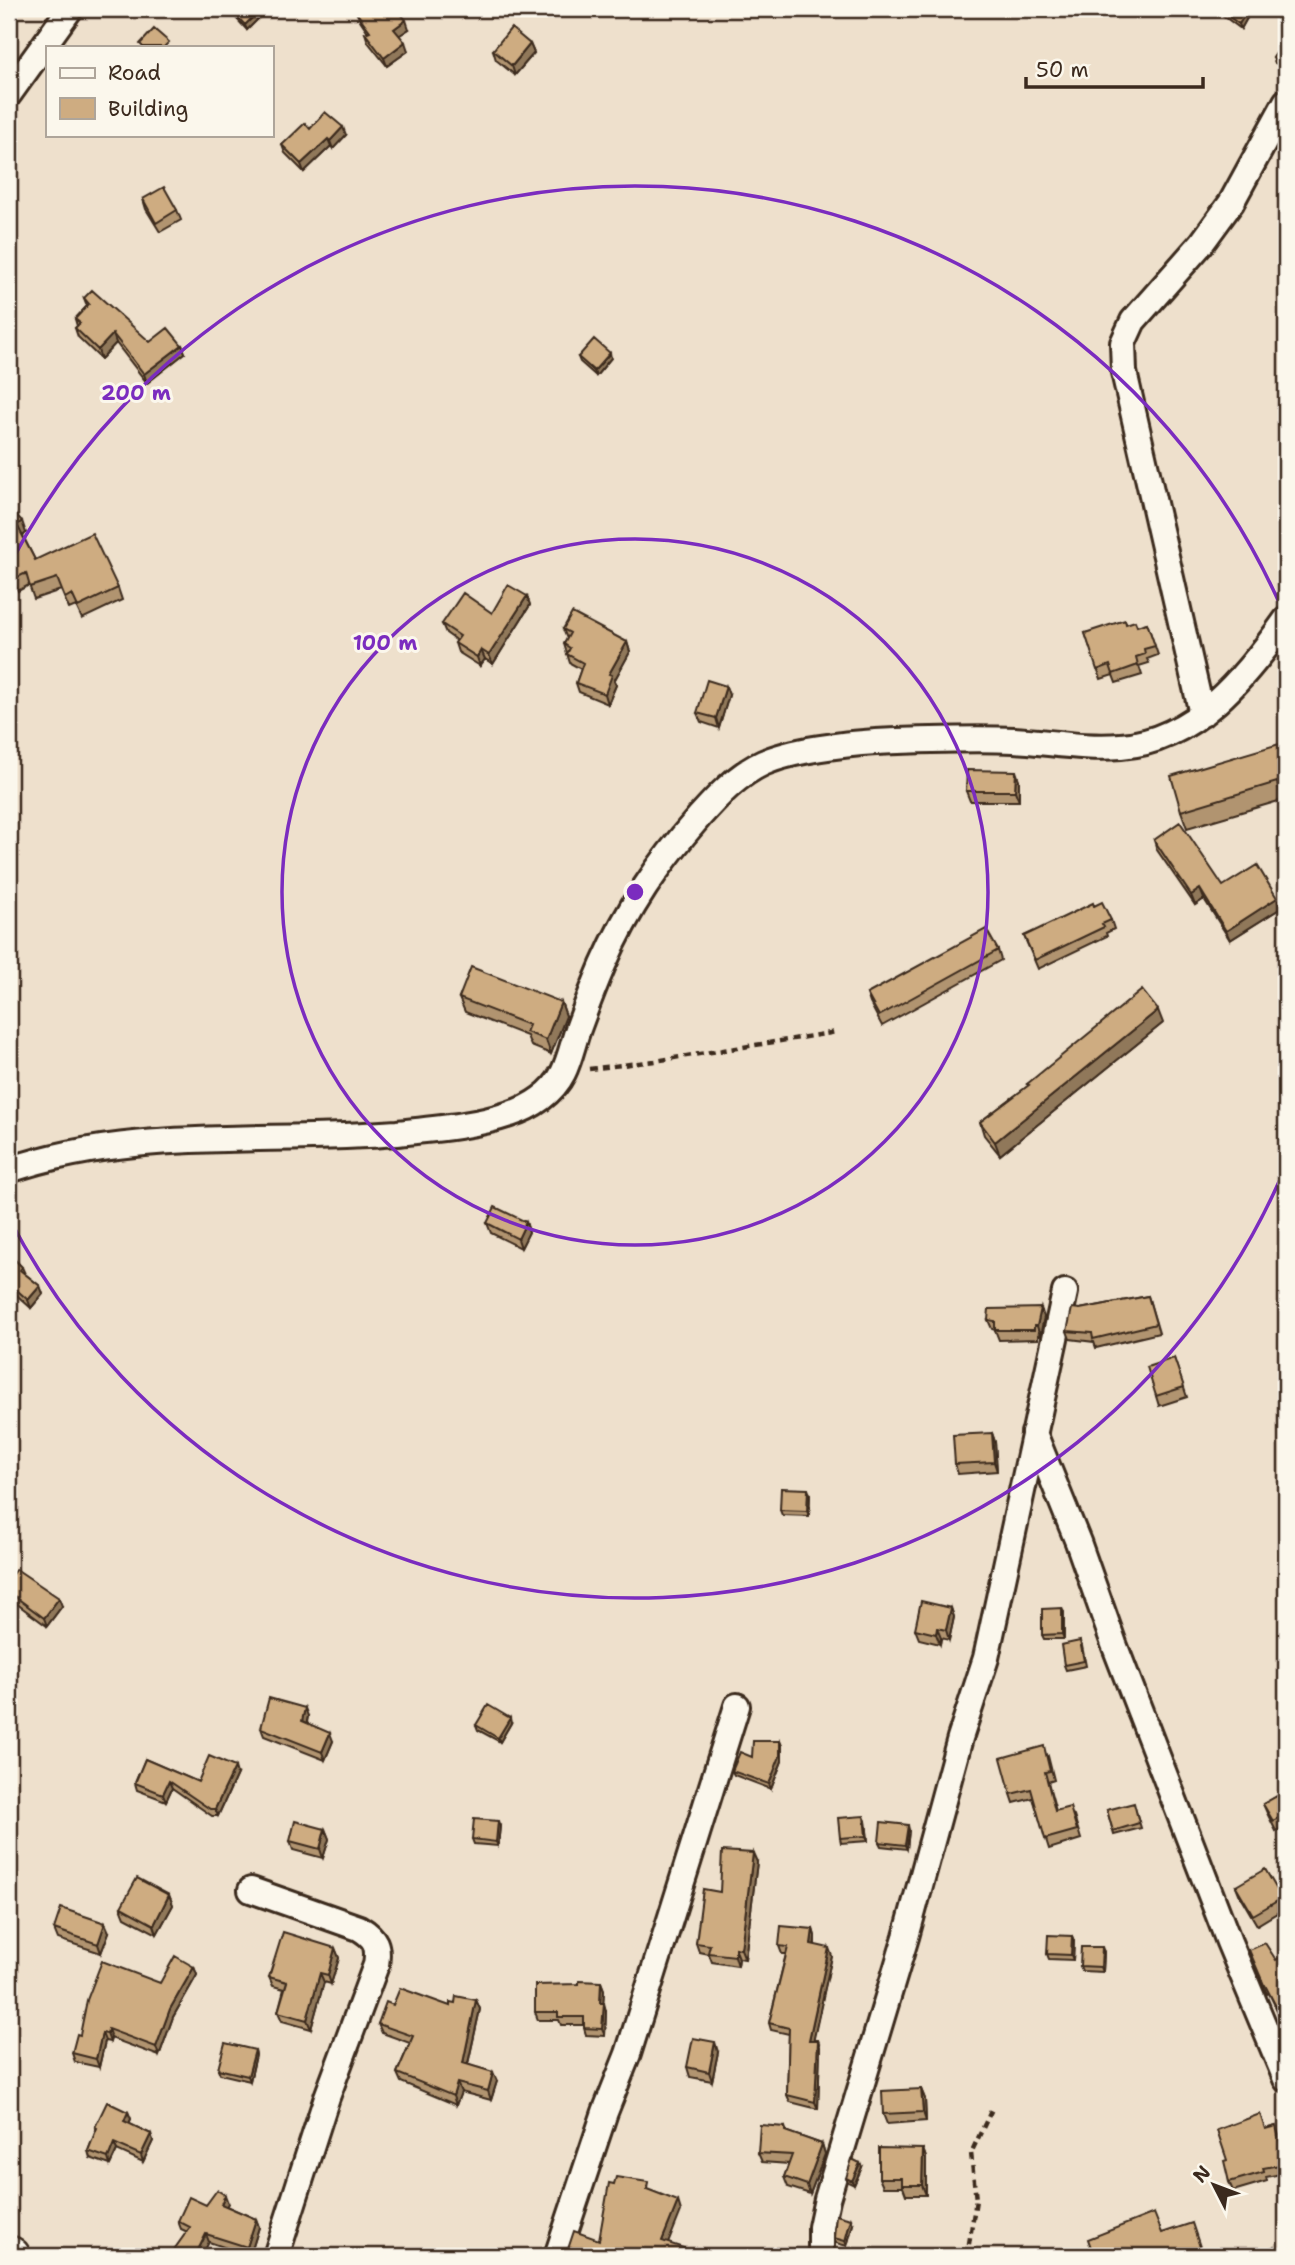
<svg xmlns="http://www.w3.org/2000/svg" width="1295" height="2265" font-family="'Shantell Sans',sans-serif">
	<rect width="100%" height="100%" fill="#eee0cc"/>
	<filter id="ink" filterUnits="userSpaceOnUse"><feTurbulence type="fractalNoise" baseFrequency=".0143" numOctaves="2"/><feDisplacementMap in="SourceGraphic" scale="14" xChannelSelector="R" yChannelSelector="G"/><feConvolveMatrix kernelMatrix="1 2 1 2 8 2 1 2 1" color-interpolation-filters="sRGB"/></filter>
	<g filter="url(#ink)">
		<g fill="none" stroke-linecap="round" stroke-linejoin="round">
			<g stroke="#3b2a1e" stroke-width="30">
				<path id="minor" d="M 9,94 L 70,9
					M 1202,714 L 1124,372 L 1123,343 L 1133,321 L 1201,244 L 1231,203 L 1286,102
					M 9,1170 C 134,1127 267,1144 397,1133 C 434,1129 475,1126 510,1114 C 532,1107 553,1093 563,1073 C 570,1059 573,1043 578,1029 C 586,1007 594,986 603,965 C 628,908 658,864 699,817 C 717,797 737,775 763,763 C 792,750 844,744 876,742 C 922,740 968,738 1014,740 C 1049,742 1085,749 1121,746 C 1195,741 1247,675 1286,620
					M 1034,1433 L 1078,1542 L 1114,1644 L 1229,1942 L 1286,2079
					M 251,1890 L 359,1928 C 376,1938 379,1946 376,1965 L 327,2097 L 276,2256
					M 557,2256 L 605,2112 L 628,2054 L 737,1706
					M 821,2256 L 821,2227 L 827,2199 L 906,1937 L 960,1738 L 986,1658 L 1065,1292"/>
			</g>
			<g stroke="#3b2a1e" stroke-width="42">
				<path id="highway" d="M 9,2255 L 11,2256"/>
			</g>
			<path stroke="#3b2a1e" stroke-width="4.5" stroke-dasharray="7 5" stroke-linecap="butt" d="M 589,1069 L 655,1061 L 837,1032
				M 967,2256 L 976,2200 L 971,2153 L 992,2109"/>
			<use href="#minor" stroke="#fbf7ec" stroke-width="24"/>
			<use href="#highway" stroke="#fbf7ec" stroke-width="37"/>
		</g>
		<path fill="#b1946f" stroke="#3b2a1e" stroke-width="2" d="M 1214,9 L 1252,9 L 1241,29 Z
			M 232,11 L 260,17 L 247,30 L 234,16 Z
			M 379,11 L 409,29 L 399,35 L 408,51 L 387,66 L 368,42 L 365,33 L 368,32 L 360,20 L 356,12 Z
			M 1286,42 L 1286,69 L 1275,63 L 1273,58 Z
			M 530,44 L 534,53 L 515,75 L 496,60 L 493,50 Z
			M 310,129 L 346,135 L 333,149 L 331,146 L 304,172 L 285,153 L 282,145 Z
			M 143,199 L 177,210 L 181,220 L 160,232 L 146,209 Z
			M 84,298 L 150,342 L 182,345 L 185,353 L 147,383 L 116,343 L 101,359 L 78,337 L 75,328 L 77,326 L 75,319 L 87,306 Z
			M 578,357 L 611,358 L 596,376 L 580,362 Z
			M 9,508 L 26,533 L 23,536 L 35,560 L 118,588 L 122,600 L 82,619 L 76,606 L 69,609 L 61,590 L 34,599 L 29,585 L 18,591 L 9,572 Z
			M 527,596 L 530,605 L 493,664 L 485,659 L 480,666 L 458,652 L 455,643 L 457,641 L 446,633 L 442,624 L 492,613 Z
			M 1147,623 L 1158,655 L 1147,659 L 1149,663 L 1139,666 L 1142,675 L 1116,683 L 1113,675 L 1101,679 L 1085,633 L 1126,624 L 1137,626 Z
			M 563,629 L 627,642 L 630,652 L 614,681 L 616,685 L 608,704 L 579,692 L 576,683 L 581,669 L 570,663 L 564,644 L 567,639 Z
			M 729,695 L 719,728 L 701,722 L 697,713 Z
			M 1286,742 L 1282,800 L 1187,828 L 1181,811 Z
			M 1019,780 L 1019,801 L 970,801 L 966,791 Z
			M 1154,840 L 1223,886 L 1281,908 L 1230,940 L 1204,899 L 1195,905 L 1157,850 Z
			M 1094,906 L 1111,920 L 1114,929 L 1106,933 L 1107,936 L 1038,969 L 1024,936 Z
			M 998,950 L 1001,960 L 882,1026 L 870,1003 L 867,994 Z
			M 459,998 L 561,1002 L 566,1016 L 551,1054 L 531,1046 L 527,1036 L 465,1012 Z
			M 1163,1023 L 1000,1155 L 984,1135 L 980,1122 L 1028,1086 L 1027,1084 Z
			M 526,1222 L 529,1232 L 521,1248 L 491,1233 L 487,1223 Z
			M 9,1254 L 22,1267 L 25,1274 L 40,1286 L 43,1294 L 31,1308 L 11,1290 L 9,1292 Z
			M 1148,1296 L 1159,1333 L 1096,1348 L 1094,1342 L 1070,1339 L 1067,1331 L 1080,1309 Z
			M 1044,1317 L 1040,1336 L 1038,1335 L 1038,1339 L 999,1340 L 995,1330 L 992,1329 L 988,1320 Z
			M 1174,1358 L 1187,1397 L 1159,1406 L 1156,1396 Z
			M 992,1433 L 995,1442 L 997,1471 L 958,1474 L 955,1464 Z
			M 810,1494 L 809,1516 L 782,1515 L 780,1510 Z
			M 9,1578 L 62,1606 L 47,1626 L 9,1598 Z
			M 951,1608 L 954,1617 L 949,1640 L 941,1638 L 940,1644 L 919,1639 L 915,1629 Z
			M 1064,1613 L 1064,1639 L 1044,1639 L 1042,1635 Z
			M 1082,1646 L 1086,1666 L 1066,1670 L 1064,1665 Z
			M 308,1716 L 307,1723 L 333,1741 L 325,1760 L 264,1736 L 261,1728 Z
			M 511,1723 L 500,1742 L 478,1730 L 476,1725 Z
			M 780,1741 L 782,1746 L 782,1761 L 771,1789 L 734,1775 L 732,1771 Z
			M 1048,1756 L 1054,1780 L 1048,1782 L 1056,1811 L 1074,1816 L 1081,1839 L 1049,1849 L 1033,1798 L 1014,1803 L 1011,1794 Z
			M 145,1759 L 198,1782 L 237,1774 L 218,1816 L 212,1816 L 172,1788 L 166,1801 L 137,1790 L 135,1783 Z
			M 1286,1791 L 1286,1825 L 1276,1831 L 1267,1813 L 1263,1804 Z
			M 1135,1808 L 1141,1828 L 1114,1835 L 1107,1810 Z
			M 866,1821 L 868,1841 L 841,1843 L 840,1838 Z
			M 500,1826 L 498,1846 L 474,1844 L 472,1839 Z
			M 325,1829 L 329,1839 L 323,1858 L 293,1850 L 290,1841 Z
			M 909,1830 L 907,1849 L 881,1846 L 879,1842 Z
			M 757,1862 L 745,1959 L 739,1958 L 738,1966 L 712,1962 L 709,1954 L 699,1952 L 696,1943 L 720,1892 Z
			M 1236,1886 L 1279,1893 L 1282,1902 L 1282,1910 L 1257,1925 L 1240,1896 Z
			M 169,1895 L 173,1905 L 157,1934 L 125,1917 L 121,1907 Z
			M 54,1929 L 109,1932 L 101,1953 L 58,1939 Z
			M 813,1929 L 815,1936 L 815,1945 L 832,1956 L 813,2040 L 818,2040 L 820,2047 L 818,2109 L 790,2102 L 787,2095 L 789,2034 L 771,2030 L 769,2023 L 786,1954 L 782,1954 L 779,1946 Z
			M 1072,1936 L 1074,1941 L 1073,1960 L 1049,1959 L 1047,1954 Z
			M 335,1948 L 339,1958 L 331,1984 L 324,1982 L 311,2029 L 282,2021 L 278,2012 L 284,1989 L 273,1986 L 269,1977 Z
			M 1249,1950 L 1276,1960 L 1286,1955 L 1286,2026 L 1285,2027 L 1269,1993 L 1267,1994 Z
			M 1104,1952 L 1103,1972 L 1082,1971 L 1080,1966 Z
			M 194,1967 L 197,1975 L 173,2017 L 159,2056 L 111,2038 L 110,2042 L 105,2041 L 99,2067 L 75,2062 L 72,2053 L 80,2035 L 160,1983 Z
			M 601,1982 L 604,1990 L 603,2003 L 606,2011 L 605,2036 L 586,2035 L 584,2028 L 584,2025 L 561,2025 L 559,2020 L 538,2020 L 535,2012 L 579,1984 Z
			M 476,2000 L 480,2009 L 468,2064 L 497,2081 L 491,2100 L 461,2092 L 456,2105 L 401,2082 L 397,2073 L 410,2043 L 382,2033 L 378,2024 L 393,2005 L 450,2006 L 455,2003 Z
			M 255,2050 L 256,2055 L 250,2081 L 220,2074 L 218,2069 Z
			M 718,2052 L 712,2081 L 690,2077 L 687,2067 Z
			M 921,2089 L 925,2099 L 926,2121 L 887,2124 L 883,2114 Z
			M 128,2112 L 131,2119 L 129,2124 L 151,2134 L 153,2141 L 143,2162 L 117,2150 L 110,2165 L 90,2158 L 88,2151 L 96,2130 L 95,2127 Z
			M 1276,2126 L 1279,2135 L 1286,2165 L 1286,2173 L 1266,2177 L 1267,2181 L 1233,2191 L 1229,2182 L 1227,2160 L 1265,2129 Z
			M 785,2127 L 787,2132 L 822,2144 L 825,2154 L 810,2194 L 788,2187 L 784,2177 L 789,2164 L 762,2162 L 758,2153 Z
			M 923,2149 L 926,2158 L 926,2195 L 906,2195 L 903,2187 L 883,2187 L 879,2178 Z
			M 862,2167 L 854,2185 L 848,2182 L 846,2178 Z
			M 228,2203 L 226,2206 L 256,2219 L 259,2227 L 250,2256 L 209,2242 L 181,2229 L 178,2221 L 206,2205 Z
			M 853,2224 L 847,2246 L 836,2243 L 834,2238 Z"/>
		<path fill="#90785a" stroke="#3b2a1e" stroke-width="2" d="M 1248,9 L 1252,9 L 1241,29 L 1239,24 Z
			M 258,12 L 260,17 L 247,30 L 245,25 Z
			M 406,20 L 409,29 L 397,37 L 394,29 Z
			M 405,42 L 408,51 L 387,66 L 384,58 Z
			M 530,44 L 534,53 L 515,75 L 512,66 Z
			M 343,127 L 346,135 L 333,149 L 330,141 Z
			M 328,139 L 331,146 L 304,172 L 301,164 Z
			M 113,334 L 116,343 L 101,359 L 98,350 Z
			M 182,345 L 185,353 L 147,383 L 144,374 Z
			M 610,353 L 611,358 L 596,376 L 594,371 Z
			M 22,521 L 26,533 L 22,537 L 17,525 Z
			M 527,596 L 530,605 L 493,664 L 489,655 Z
			M 627,642 L 630,652 L 614,681 L 616,685 L 608,704 L 605,694 L 609,674 Z
			M 481,650 L 485,659 L 480,666 L 477,657 Z
			M 726,686 L 729,695 L 719,728 L 716,718 Z
			M 1016,771 L 1019,780 L 1019,801 L 1015,791 Z
			M 1200,889 L 1204,899 L 1195,905 L 1191,895 Z
			M 1277,898 L 1281,908 L 1230,940 L 1226,931 Z
			M 561,1002 L 566,1016 L 551,1054 L 546,1040 Z
			M 1158,1010 L 1163,1023 L 1000,1155 L 995,1142 Z
			M 526,1222 L 529,1232 L 521,1248 L 518,1239 Z
			M 40,1286 L 43,1294 L 31,1308 L 28,1300 Z
			M 1041,1308 L 1044,1317 L 1040,1336 L 1037,1326 Z
			M 992,1433 L 995,1442 L 997,1471 L 994,1462 Z
			M 808,1489 L 810,1494 L 809,1516 L 807,1511 Z
			M 59,1598 L 62,1606 L 47,1626 L 44,1618 Z
			M 951,1608 L 954,1617 L 949,1640 L 946,1630 Z
			M 1062,1608 L 1064,1613 L 1064,1639 L 1062,1634 Z
			M 937,1628 L 941,1638 L 940,1644 L 936,1634 Z
			M 305,1708 L 308,1716 L 305,1729 L 302,1721 Z
			M 510,1718 L 511,1723 L 500,1742 L 498,1738 Z
			M 330,1733 L 333,1741 L 325,1760 L 322,1752 Z
			M 780,1741 L 782,1746 L 782,1761 L 771,1789 L 769,1784 Z
			M 235,1767 L 237,1774 L 218,1816 L 215,1809 Z
			M 169,1781 L 172,1788 L 166,1801 L 163,1794 Z
			M 864,1816 L 866,1821 L 868,1841 L 866,1836 Z
			M 498,1821 L 500,1826 L 498,1846 L 496,1842 Z
			M 908,1825 L 909,1830 L 907,1849 L 905,1845 Z
			M 325,1829 L 329,1839 L 323,1858 L 320,1849 Z
			M 753,1853 L 757,1862 L 745,1959 L 741,1949 Z
			M 1279,1893 L 1282,1902 L 1282,1910 L 1279,1900 Z
			M 169,1895 L 173,1905 L 157,1934 L 154,1925 Z
			M 105,1923 L 109,1932 L 101,1953 L 98,1944 Z
			M 813,1929 L 815,1936 L 814,1951 L 811,1944 Z
			M 1072,1936 L 1074,1941 L 1073,1960 L 1071,1955 Z
			M 1102,1947 L 1104,1952 L 1103,1972 L 1101,1967 Z
			M 335,1948 L 339,1958 L 331,1984 L 328,1975 Z
			M 735,1948 L 739,1958 L 738,1966 L 735,1956 Z
			M 829,1948 L 832,1956 L 812,2047 L 809,2040 Z
			M 194,1967 L 197,1975 L 173,2017 L 159,2056 L 156,2047 L 170,2009 Z
			M 320,1973 L 324,1982 L 311,2029 L 307,2020 Z
			M 601,1982 L 604,1990 L 603,2010 L 600,2003 Z
			M 476,2000 L 480,2009 L 466,2072 L 463,2063 Z
			M 604,2003 L 606,2011 L 605,2036 L 602,2029 Z
			M 108,2029 L 111,2038 L 110,2042 L 107,2034 Z
			M 102,2033 L 105,2041 L 99,2067 L 96,2059 Z
			M 818,2040 L 820,2047 L 818,2109 L 815,2102 Z
			M 715,2042 L 718,2052 L 712,2081 L 709,2072 Z
			M 255,2050 L 256,2055 L 250,2081 L 248,2076 Z
			M 493,2072 L 497,2081 L 491,2100 L 488,2091 Z
			M 457,2083 L 461,2092 L 456,2105 L 453,2096 Z
			M 921,2089 L 925,2099 L 926,2121 L 923,2112 Z
			M 128,2112 L 131,2119 L 126,2129 L 124,2121 Z
			M 151,2134 L 153,2141 L 143,2162 L 141,2155 Z
			M 114,2143 L 117,2150 L 110,2165 L 108,2158 Z
			M 822,2144 L 825,2154 L 810,2194 L 807,2185 Z
			M 923,2149 L 926,2158 L 926,2195 L 922,2185 Z
			M 860,2163 L 862,2167 L 854,2185 L 852,2181 Z
			M 225,2195 L 228,2203 L 224,2212 L 221,2204 Z
			M 678,2201 L 681,2211 L 665,2251 L 662,2241 Z
			M 256,2219 L 259,2227 L 250,2256 L 247,2247 Z
			M 851,2219 L 853,2224 L 847,2246 L 845,2241 Z
			M 206,2234 L 209,2242 L 202,2256 L 195,2256 Z"/>
		<path fill="#ceac81" stroke="#3b2a1e" stroke-width="2" d="M 234,9 L 255,9 L 258,12 L 245,25 L 232,11 Z
			M 361,9 L 377,9 L 379,11 L 383,9 L 397,9 L 406,20 L 394,29 L 405,42 L 384,58 L 365,33 L 370,31 L 356,12 Z
			M 1219,9 L 1248,9 L 1239,24 Z
			M 511,28 L 530,44 L 512,66 L 493,50 Z
			M 154,29 L 169,42 L 164,47 L 143,47 L 140,44 Z
			M 1284,41 L 1286,42 L 1286,65 L 1273,58 Z
			M 325,112 L 343,127 L 330,141 L 328,139 L 301,164 L 282,145 L 305,123 L 310,129 Z
			M 164,187 L 177,210 L 156,223 L 143,199 Z
			M 92,290 L 150,342 L 168,328 L 182,345 L 144,374 L 113,334 L 98,350 L 75,328 L 80,323 L 75,319 L 89,304 L 84,298 Z
			M 594,339 L 610,353 L 594,371 L 578,357 Z
			M 9,508 L 22,521 L 17,525 L 35,560 L 92,533 L 118,588 L 78,607 L 72,594 L 65,598 L 57,578 L 30,587 L 26,573 L 14,579 L 9,569 Z
			M 508,585 L 527,596 L 489,655 L 481,650 L 477,657 L 455,643 L 460,636 L 442,624 L 463,593 L 492,613 Z
			M 572,613 L 627,642 L 609,674 L 612,675 L 605,694 L 576,683 L 583,663 L 567,654 L 570,648 L 564,644 L 570,633 L 563,629 Z
			M 1125,620 L 1126,624 L 1135,621 L 1137,626 L 1147,623 L 1155,646 L 1144,649 L 1145,654 L 1136,657 L 1138,665 L 1113,674 L 1110,665 L 1097,670 L 1085,633 Z
			M 707,680 L 726,686 L 716,718 L 697,713 Z
			M 1286,742 L 1286,813 L 1277,782 L 1181,811 L 1171,776 Z
			M 967,770 L 1016,771 L 1015,791 L 966,791 Z
			M 1180,822 L 1223,886 L 1257,865 L 1277,898 L 1226,931 L 1200,889 L 1191,895 L 1154,840 Z
			M 1102,902 L 1111,920 L 1102,924 L 1104,927 L 1035,960 L 1024,936 L 1093,903 L 1094,906 Z
			M 986,929 L 998,950 L 879,1016 L 867,994 Z
			M 471,967 L 561,1002 L 546,1040 L 526,1032 L 529,1025 L 459,998 Z
			M 1142,990 L 1158,1010 L 995,1142 L 980,1122 L 1029,1085 L 1027,1084 Z
			M 495,1207 L 526,1222 L 518,1239 L 487,1223 Z
			M 9,1254 L 22,1267 L 20,1270 L 40,1286 L 28,1300 L 9,1283 Z
			M 1148,1296 L 1156,1324 L 1093,1339 L 1092,1333 L 1067,1331 L 1072,1308 L 1080,1309 Z
			M 1041,1308 L 1037,1326 L 1034,1326 L 1034,1330 L 995,1330 L 995,1321 L 988,1320 L 989,1309 Z
			M 1174,1358 L 1184,1387 L 1156,1396 L 1147,1367 Z
			M 992,1433 L 994,1462 L 955,1464 L 953,1435 Z
			M 781,1488 L 808,1489 L 807,1511 L 780,1510 Z
			M 16,1569 L 59,1598 L 44,1618 L 9,1592 L 9,1578 Z
			M 921,1601 L 951,1608 L 946,1630 L 937,1628 L 936,1634 L 915,1629 Z
			M 1062,1608 L 1062,1634 L 1042,1635 L 1042,1609 Z
			M 1080,1641 L 1084,1661 L 1064,1665 L 1061,1645 Z
			M 269,1698 L 305,1708 L 302,1721 L 330,1733 L 322,1752 L 261,1728 Z
			M 488,1705 L 510,1718 L 498,1738 L 476,1725 Z
			M 753,1741 L 780,1741 L 780,1756 L 769,1784 L 732,1771 L 740,1752 L 752,1757 Z
			M 1044,1746 L 1050,1771 L 1045,1772 L 1055,1811 L 1070,1807 L 1077,1830 L 1045,1839 L 1031,1789 L 1011,1794 L 1001,1758 Z
			M 209,1756 L 235,1767 L 215,1809 L 210,1809 L 169,1781 L 163,1794 L 135,1783 L 145,1759 L 198,1782 Z
			M 1286,1791 L 1286,1814 L 1273,1821 L 1263,1804 Z
			M 1134,1803 L 1139,1823 L 1113,1831 L 1107,1810 Z
			M 864,1816 L 866,1836 L 840,1838 L 838,1818 Z
			M 474,1819 L 498,1821 L 496,1842 L 472,1839 Z
			M 295,1821 L 325,1829 L 320,1849 L 290,1841 Z
			M 881,1822 L 908,1825 L 905,1845 L 879,1842 Z
			M 722,1851 L 753,1853 L 741,1949 L 735,1948 L 735,1956 L 708,1953 L 710,1945 L 696,1943 L 703,1889 L 720,1892 Z
			M 1265,1869 L 1279,1893 L 1279,1900 L 1253,1915 L 1236,1886 Z
			M 137,1878 L 169,1895 L 154,1925 L 121,1907 Z
			M 61,1908 L 105,1923 L 98,1944 L 54,1929 Z
			M 781,1926 L 813,1929 L 811,1944 L 829,1948 L 809,2040 L 818,2040 L 815,2102 L 787,2095 L 789,2028 L 769,2023 L 788,1947 L 779,1946 Z
			M 283,1932 L 335,1948 L 328,1975 L 320,1973 L 307,2020 L 278,2012 L 287,1982 L 269,1977 Z
			M 1048,1935 L 1072,1936 L 1071,1955 L 1047,1954 Z
			M 1265,1943 L 1276,1960 L 1286,1955 L 1286,2016 L 1282,2018 L 1265,1985 L 1264,1985 L 1249,1950 Z
			M 1081,1947 L 1102,1947 L 1101,1967 L 1080,1966 Z
			M 175,1956 L 194,1967 L 170,2009 L 156,2047 L 108,2029 L 107,2034 L 102,2033 L 96,2059 L 72,2053 L 77,2034 L 80,2035 L 87,2000 L 102,1961 L 160,1983 Z
			M 579,1981 L 601,1982 L 600,2003 L 604,2003 L 602,2029 L 584,2028 L 584,2017 L 558,2017 L 558,2012 L 535,2012 L 535,1985 L 579,1984 Z
			M 400,1988 L 450,2006 L 450,2002 L 455,2003 L 456,1996 L 476,2000 L 463,2063 L 493,2072 L 488,2091 L 457,2083 L 453,2096 L 397,2073 L 413,2036 L 378,2024 L 386,2002 L 393,2005 Z
			M 693,2038 L 715,2042 L 709,2072 L 687,2067 Z
			M 225,2043 L 255,2050 L 248,2076 L 218,2069 Z
			M 921,2089 L 923,2112 L 883,2114 L 882,2091 Z
			M 107,2102 L 128,2112 L 124,2121 L 151,2134 L 141,2155 L 114,2143 L 108,2158 L 88,2151 L 97,2128 L 95,2127 Z
			M 1260,2114 L 1265,2129 L 1276,2126 L 1285,2164 L 1263,2168 L 1264,2172 L 1229,2182 L 1224,2161 L 1227,2160 L 1217,2130 Z
			M 760,2125 L 785,2127 L 785,2131 L 822,2144 L 807,2185 L 784,2177 L 792,2155 L 758,2153 Z
			M 879,2148 L 923,2149 L 922,2185 L 902,2185 L 902,2178 L 879,2178 Z
			M 852,2159 L 860,2163 L 852,2181 L 846,2178 Z
			M 616,2177 L 648,2182 L 647,2189 L 678,2201 L 662,2241 L 689,2250 L 687,2256 L 563,2256 L 567,2252 L 574,2231 L 599,2240 L 609,2183 L 614,2184 Z
			M 217,2190 L 225,2195 L 221,2204 L 256,2219 L 247,2247 L 206,2234 L 195,2256 L 174,2256 L 173,2251 L 190,2227 L 178,2221 L 189,2197 L 206,2205 Z
			M 1154,2213 L 1162,2233 L 1192,2223 L 1203,2256 L 1170,2256 L 1169,2255 L 1166,2256 L 1094,2256 L 1088,2239 Z
			M 836,2215 L 851,2219 L 845,2241 L 834,2238 Z
			M 1275,2246 L 1280,2256 L 1243,2256 L 1253,2251 L 1255,2254 Z"/>
	</g>
	<g fill="none" stroke="#7b2cbf" stroke-width="3.5">
		<circle cx="635" cy="892" r="353"/>
		<path d="M1285 1168A706 706 0 0 1 9 1218M9 566A706 706 0 0 1 1285 616"/>
	</g>
	<circle cx="635" cy="892" r="10" fill="#7b2cbf" stroke="#fbf7ec" stroke-width="3.5"/>
	<g font-size="21" text-anchor="middle" font-weight="bold" fill="#7b2cbf" stroke="#fbf7ec" stroke-width="6" stroke-linejoin="round" paint-order="stroke">
		<text x="136" y="400">200 m</text>
		<text x="385" y="650">100 m</text>
	</g>
	<rect width="1295" height="2265" fill="none" stroke="#fbf7ec" stroke-width="35"/>
	<rect x="18" y="18" width="1260" height="2230" fill="none" stroke="#3b2a1e" stroke-width="2.5" filter="url(#ink)"/>
	<rect x="46" y="46" width="228" height="91" fill="#fbf7ec" stroke="#aea59a" stroke-width="2"/>
	<rect x="60" y="68" width="35" height="10" fill="#fbf7ec" stroke="#aea59a" stroke-width="2"/>
	<text x="108" y="80" font-size="21" fill="#3b2a1e">Road</text>
	<rect x="60" y="98" width="35" height="21" fill="#ceac81" stroke="#aea59a" stroke-width="2"/>
	<text x="108" y="116" font-size="21" fill="#3b2a1e">Building</text>
	<g transform="translate(1214 2185) rotate(312)" stroke="#fbf7ec" stroke-width="5" paint-order="stroke">
	<path d="M0-5L12 26L0 18L-12 26Z" fill="#3b2a1e"/>
	<text y="-10" font-size="19" font-weight="bold" text-anchor="middle" fill="#3b2a1e">N</text>
	</g>
	<path d="M1026 77v10h177v-10" fill="none" stroke="#3b2a1e" stroke-width="3.5"/>
	<text x="1036" y="77" font-size="21" fill="#3b2a1e" stroke="#fbf7ec" stroke-width="5" paint-order="stroke">50 m</text>
</svg>
